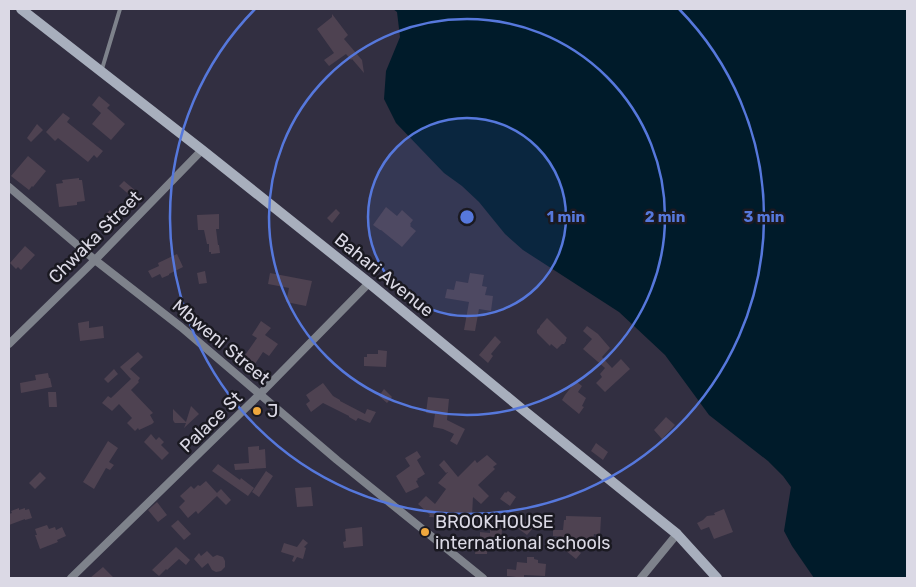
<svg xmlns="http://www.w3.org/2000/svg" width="916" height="587" font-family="Rubik,sans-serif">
	<rect width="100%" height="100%" fill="#322f41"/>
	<path fill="#001b2a" d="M 393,9 L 907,9 L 907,578 L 814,578 L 792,546 L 784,531 L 791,487 L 783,476 L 768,461 L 709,415 L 665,355 L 619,312 L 523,250 L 505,234 L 479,202 L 462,186 L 444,173 L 396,123 L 384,99 L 386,71 L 400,37 L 397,12 Z"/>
	<path fill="#4e4251" d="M 332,14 L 348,35 L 344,39 L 362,60 L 364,73 L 352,59 L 351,60 L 346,54 L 329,66 L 324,60 L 334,53 L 317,29 L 332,17 Z
		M 99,96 L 110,105 L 107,108 L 125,124 L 111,140 L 92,124 L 101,113 L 92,105 Z
		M 63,113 L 70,118 L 67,122 L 103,151 L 97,158 L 94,155 L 88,162 L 58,138 L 55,141 L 46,132 Z
		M 37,124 L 43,130 L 31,142 L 27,138 Z
		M 28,156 L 46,171 L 33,187 L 32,186 L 29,190 L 11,176 Z
		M 79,178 L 79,180 L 82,180 L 85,201 L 77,202 L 77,205 L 59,207 L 56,184 L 63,183 L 62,180 Z
		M 124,181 L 136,191 L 132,197 L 119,186 Z
		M 386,207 L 397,216 L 402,210 L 413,220 L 410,224 L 411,225 L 410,226 L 416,231 L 402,247 L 381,230 L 380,230 L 373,225 Z
		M 336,209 L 340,213 L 332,223 L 327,218 Z
		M 110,210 L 117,216 L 110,222 L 104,216 Z
		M 219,214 L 219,229 L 216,229 L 218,245 L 219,245 L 220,253 L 211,254 L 211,252 L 209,252 L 209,244 L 207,244 L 204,230 L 198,230 L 197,215 Z
		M 25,246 L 35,255 L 21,270 L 18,267 L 16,269 L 10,263 Z
		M 177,254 L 183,267 L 169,274 L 169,275 L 162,278 L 160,274 L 152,278 L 148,271 L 159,266 L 158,263 Z
		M 205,271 L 207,283 L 199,284 L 197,273 Z
		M 270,273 L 312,281 L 306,306 L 286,302 L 289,288 L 268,284 Z
		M 470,273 L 484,275 L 482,286 L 487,287 L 485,295 L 493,296 L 491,311 L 479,309 L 475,331 L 464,330 L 469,302 L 445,298 L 447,289 L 454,290 L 456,281 L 468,283 Z
		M 547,318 L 567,338 L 566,339 L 566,341 L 564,344 L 562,344 L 557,349 L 551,344 L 550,346 L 537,333 L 537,330 L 540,327 L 540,326 Z
		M 89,321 L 89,328 L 103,326 L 104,338 L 80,341 L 78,323 Z
		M 261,321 L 271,328 L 265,335 L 278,344 L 269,356 L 263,352 L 251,370 L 243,364 L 245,360 L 243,358 L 257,338 L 252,335 Z
		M 587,326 L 598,334 L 610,348 L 602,357 L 612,368 L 621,359 L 630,369 L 605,392 L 596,383 L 602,377 L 600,374 L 605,368 L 583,349 L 592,339 L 583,331 Z
		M 495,336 L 501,342 L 491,354 L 493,356 L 488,363 L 479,355 Z
		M 378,350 L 387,351 L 386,367 L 364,366 L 364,357 L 367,357 L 367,354 L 378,354 Z
		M 138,352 L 143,357 L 130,369 L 140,378 L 138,381 L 139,382 L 131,390 L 153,413 L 150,415 L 154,422 L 152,424 L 139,430 L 138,428 L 135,431 L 127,423 L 132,418 L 119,404 L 112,411 L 102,403 L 108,396 L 111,398 L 131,379 L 120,367 Z
		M 114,369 L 118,374 L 108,383 L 104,379 Z
		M 48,373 L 49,378 L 50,378 L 52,387 L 21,393 L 20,383 L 36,380 L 35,375 Z
		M 575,382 L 577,382 L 582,386 L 578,392 L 586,398 L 582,406 L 584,407 L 579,414 L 562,400 L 565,395 Z
		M 323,383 L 333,396 L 340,400 L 340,401 L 365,414 L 367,409 L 376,412 L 370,423 L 358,418 L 356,421 L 349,417 L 349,416 L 323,403 L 311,412 L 306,404 L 310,401 L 306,395 Z
		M 384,389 L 392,397 L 387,403 L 379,396 Z
		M 48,392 L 56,392 L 57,407 L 49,407 Z
		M 428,397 L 449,399 L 447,420 L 465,429 L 457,445 L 450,441 L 454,434 L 443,429 L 433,427 L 435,414 L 426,413 Z
		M 191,406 L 199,414 L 184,428 L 186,423 L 175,423 L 174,422 L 173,420 L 173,409 L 186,422 Z
		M 666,417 L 675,425 L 662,439 L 654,430 Z
		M 151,434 L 156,440 L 159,437 L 164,442 L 161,445 L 169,453 L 162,460 L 144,442 Z
		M 108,441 L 118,448 L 109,462 L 114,465 L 110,470 L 106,468 L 94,489 L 83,482 Z
		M 596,443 L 608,452 L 603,460 L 591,451 Z
		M 259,446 L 259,450 L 265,449 L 266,468 L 235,470 L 234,464 L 249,463 L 248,447 Z
		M 417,451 L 421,457 L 417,460 L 425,474 L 417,479 L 418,480 L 416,481 L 419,487 L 406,493 L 396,476 L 410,466 L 405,458 Z
		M 487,455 L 497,464 L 493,467 L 495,469 L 478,485 L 489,496 L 481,504 L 473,497 L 472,516 L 470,516 L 468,519 L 429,517 L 430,515 L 418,504 L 426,496 L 435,504 L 446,489 L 438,483 L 448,472 L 446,473 L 439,465 L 444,460 L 458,477 L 475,460 L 477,463 Z
		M 218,464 L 240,480 L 241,478 L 254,488 L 248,496 L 212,471 Z
		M 266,471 L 273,476 L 259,497 L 252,492 Z
		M 40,472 L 46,478 L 35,489 L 29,483 Z
		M 206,481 L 217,493 L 221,489 L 231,500 L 226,505 L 217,496 L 198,514 L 196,511 L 188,518 L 179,507 L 185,501 L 180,496 L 191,486 L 194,489 L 198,485 L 200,486 Z
		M 311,487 L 313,506 L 297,507 L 295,488 Z
		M 508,491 L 516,497 L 510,506 L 500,499 L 505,492 L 506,493 Z
		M 157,502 L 167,515 L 158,522 L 148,510 Z
		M 19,508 L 19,510 L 25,508 L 25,510 L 29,509 L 32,518 L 25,520 L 25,519 L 9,525 L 9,514 L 12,513 L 11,511 Z
		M 724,509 L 733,532 L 714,539 L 709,527 L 701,530 L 697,523 L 703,520 L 707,516 L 715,515 L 714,513 Z
		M 566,516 L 601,517 L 600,535 L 594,534 L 593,541 L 573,540 L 574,538 L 553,536 L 553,530 L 563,530 L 564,520 L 566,520 Z
		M 522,519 L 533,528 L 527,535 L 516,527 Z
		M 178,520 L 191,534 L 184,540 L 171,526 Z
		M 47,525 L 49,529 L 55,527 L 56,530 L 62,527 L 66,536 L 57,540 L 58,542 L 40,549 L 35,535 L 37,535 L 35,529 Z
		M 362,527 L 363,546 L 344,548 L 343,542 L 346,541 L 345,529 Z
		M 490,527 L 497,527 L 497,529 L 502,529 L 501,543 L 488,542 L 487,554 L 475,554 L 476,547 L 472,547 L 472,540 L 480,540 L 480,532 L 490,533 Z
		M 303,539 L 308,543 L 304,547 L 306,548 L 303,559 L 297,557 L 294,562 L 292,561 L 294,556 L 281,552 L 284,543 L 297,547 Z
		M 570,544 L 581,553 L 576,559 L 565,550 Z
		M 176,547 L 190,560 L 186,565 L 179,559 L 167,570 L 166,569 L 159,576 L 152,570 Z
		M 207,551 L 213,557 L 217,555 L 223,557 L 225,561 L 225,567 L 221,571 L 216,572 L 212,570 L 208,563 L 202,568 L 194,559 L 199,553 L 201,556 Z
		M 527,557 L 534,557 L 534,559 L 538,560 L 538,563 L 546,564 L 545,576 L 524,575 L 524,578 L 507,576 L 507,569 L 516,570 L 517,562 L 527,563 Z
		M 103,567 L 114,578 L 90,578 Z"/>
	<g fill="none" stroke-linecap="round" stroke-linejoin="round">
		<path stroke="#7e828b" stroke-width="4" d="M 102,69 L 120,9"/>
		<path stroke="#7e828b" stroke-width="8" d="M 9,187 L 95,260 L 181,327 L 337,460 L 483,578
			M 9,344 L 95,260 L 202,150
			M 71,578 L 260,394 L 369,283
			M 641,578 L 677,534"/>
		<path stroke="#a8afbd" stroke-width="10" d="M 21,9 L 202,150 L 369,283 L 522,409 L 677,534 L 717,578"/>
	</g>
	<circle cx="467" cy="217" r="99" fill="#5678dc" fill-opacity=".12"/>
	<g fill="none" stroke="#5678dc" stroke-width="2.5">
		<circle cx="467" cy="217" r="99"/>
		<circle cx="467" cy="217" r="198"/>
		<path d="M679 9A297 297 0 1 1 255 9"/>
	</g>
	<g fill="#efa73d" stroke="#1a1921" stroke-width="2">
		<circle cx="257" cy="411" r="5"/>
		<circle cx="425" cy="532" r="5"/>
	</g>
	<g text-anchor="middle" stroke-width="5" stroke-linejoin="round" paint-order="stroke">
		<g font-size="18" fill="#dbd9e5" stroke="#1a1921">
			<text transform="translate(95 237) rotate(-45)" y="6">Chwaka Street</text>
			<text transform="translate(384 275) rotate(39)" y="6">Bahari Avenue</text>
			<text transform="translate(221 342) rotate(40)" y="6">Mbweni Street</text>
			<text transform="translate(211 422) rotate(-44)" y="6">Palace St</text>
		</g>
		<g font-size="18" fill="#dbd9e5" stroke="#1a1921" text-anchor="start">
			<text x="267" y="417">J</text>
			<text x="435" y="528">BROOKHOUSE<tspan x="435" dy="21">international schools</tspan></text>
		</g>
	</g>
	<circle cx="467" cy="217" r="8" fill="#5678dc" stroke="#1a1921" stroke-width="2.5"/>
	<g font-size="15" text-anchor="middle" font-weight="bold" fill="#5678dc" stroke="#1a1921" stroke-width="5" stroke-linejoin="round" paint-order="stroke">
		<text x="566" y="222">1 min</text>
		<text x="665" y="222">2 min</text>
		<text x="764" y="222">3 min</text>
	</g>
	<rect width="916" height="587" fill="none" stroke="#dbd9e5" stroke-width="20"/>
</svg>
